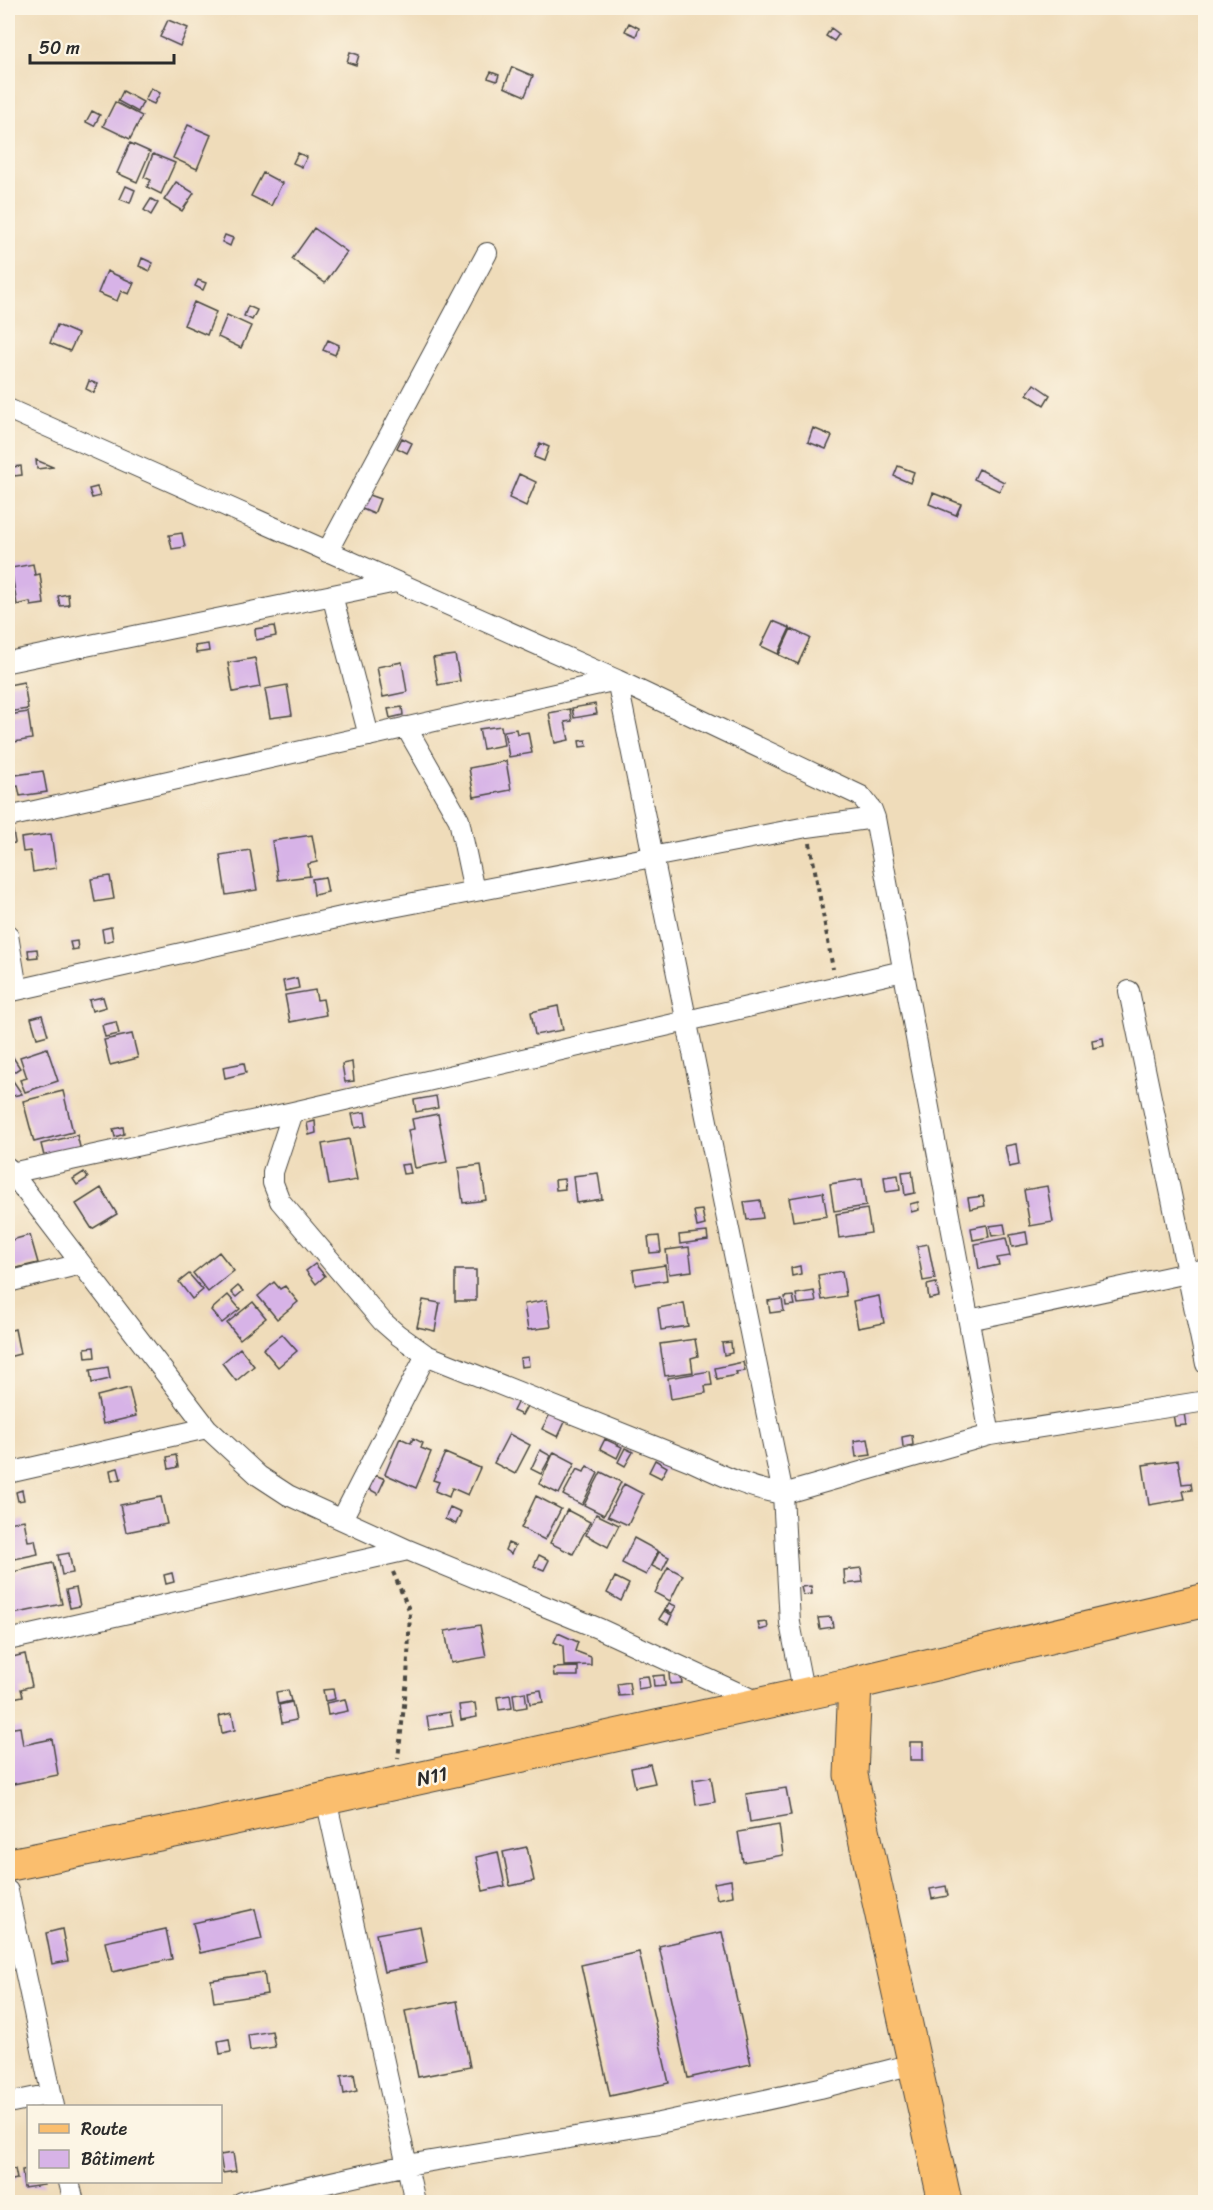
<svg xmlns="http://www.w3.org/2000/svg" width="1213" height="2210" font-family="Sriracha,sans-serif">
	<rect width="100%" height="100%" fill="#fcf5e5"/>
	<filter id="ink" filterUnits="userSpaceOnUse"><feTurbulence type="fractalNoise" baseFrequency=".0167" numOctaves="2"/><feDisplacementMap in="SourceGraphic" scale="12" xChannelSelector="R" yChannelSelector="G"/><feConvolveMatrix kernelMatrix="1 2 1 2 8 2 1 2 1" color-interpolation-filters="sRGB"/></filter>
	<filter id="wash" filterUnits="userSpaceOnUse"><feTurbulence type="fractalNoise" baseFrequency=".008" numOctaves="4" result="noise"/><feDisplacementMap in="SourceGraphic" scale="24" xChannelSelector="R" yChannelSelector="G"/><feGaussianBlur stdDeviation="1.35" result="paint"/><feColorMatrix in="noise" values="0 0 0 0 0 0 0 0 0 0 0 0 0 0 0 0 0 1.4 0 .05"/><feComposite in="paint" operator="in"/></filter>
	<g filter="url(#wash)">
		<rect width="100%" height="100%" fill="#efdcba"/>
		<g id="blocks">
			<path fill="#d7b3e7" d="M 780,8 L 800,8 L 798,13 Z
				M 168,20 L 188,28 L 180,46 L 160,37 Z
				M 629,23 L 639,28 L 636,36 L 625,31 Z
				M 831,28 L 839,34 L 834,41 L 826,36 Z
				M 350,52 L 359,55 L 356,65 L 347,62 Z
				M 512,67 L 533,76 L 525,96 L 504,87 Z
				M 491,72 L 499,75 L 497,81 L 488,78 Z
				M 151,88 L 160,93 L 154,104 L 145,100 Z
				M 123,91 L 143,102 L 138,112 L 118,101 Z
				M 115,102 L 142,116 L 130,139 L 103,126 Z
				M 92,111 L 100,115 L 94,126 L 86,122 Z
				M 188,125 L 211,135 L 197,169 L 173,158 Z
				M 130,143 L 150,152 L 137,182 L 117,173 Z
				M 298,153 L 307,157 L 302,167 L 293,163 Z
				M 153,154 L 175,163 L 161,194 L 147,187 L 151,180 L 144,177 Z
				M 263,173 L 282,183 L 271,206 L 251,196 Z
				M 176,182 L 194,193 L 182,211 L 164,200 Z
				M 126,186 L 135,190 L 130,203 L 120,199 Z
				M 151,199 L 158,203 L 151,215 L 144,210 Z
				M 314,228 L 347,252 L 325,283 L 292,259 Z
				M 225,235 L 233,238 L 230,246 L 222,242 Z
				M 142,258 L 153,263 L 150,271 L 139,266 Z
				M 107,271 L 134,283 L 129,294 L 121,291 L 117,301 L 98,293 Z
				M 198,280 L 206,283 L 203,290 L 195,286 Z
				M 194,302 L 216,312 L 207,335 L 184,325 Z
				M 248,306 L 257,310 L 252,320 L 244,316 Z
				M 227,315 L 251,326 L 241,348 L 218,337 Z
				M 57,325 L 78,334 L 70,351 L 50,343 Z
				M 328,340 L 339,345 L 335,355 L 323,350 Z
				M 89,381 L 98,384 L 94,393 L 86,389 Z
				M 1034,384 L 1050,395 L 1044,405 L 1027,394 Z
				M 813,428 L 832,436 L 826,449 L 808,442 Z
				M 402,438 L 412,443 L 407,453 L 397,448 Z
				M 540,443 L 549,447 L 544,461 L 534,457 Z
				M 10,456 L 12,478 L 8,478 L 8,457 Z
				M 36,460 L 53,467 L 37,469 Z
				M 21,466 L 22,475 L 14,476 L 12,467 Z
				M 898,466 L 914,472 L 910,483 L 894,476 Z
				M 979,469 L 1004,482 L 999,491 L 974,479 Z
				M 519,474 L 536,482 L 526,506 L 509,498 Z
				M 97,487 L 100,496 L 92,498 L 89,489 Z
				M 933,493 L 961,504 L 956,515 L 929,504 Z
				M 366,494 L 380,499 L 374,514 L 360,508 Z
				M 182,533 L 185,547 L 172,549 L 169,535 Z
				M 33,564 L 35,575 L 40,574 L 44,604 L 31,606 L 30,602 L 17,605 L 11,568 Z
				M 68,594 L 69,605 L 60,606 L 58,596 Z
				M 13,615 L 14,625 L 8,626 L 8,616 Z
				M 773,621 L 790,628 L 778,654 L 761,646 Z
				M 274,626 L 276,636 L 256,640 L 255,629 Z
				M 791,629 L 810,638 L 798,664 L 779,655 Z
				M 208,644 L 209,651 L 196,653 L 195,646 Z
				M 455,655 L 460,681 L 438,685 L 433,658 Z
				M 255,658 L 260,687 L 233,692 L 228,663 Z
				M 402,662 L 407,692 L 383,697 L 377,667 Z
				M 24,682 L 28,709 L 8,712 L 8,685 Z
				M 287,685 L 292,715 L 270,718 L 265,689 Z
				M 595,704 L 597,714 L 574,718 L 572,708 Z
				M 402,707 L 403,715 L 390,718 L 388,709 Z
				M 570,709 L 572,721 L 565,722 L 569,740 L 555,743 L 549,713 Z
				M 28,712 L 32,739 L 8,743 L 8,715 Z
				M 501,726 L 504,745 L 483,749 L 479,729 Z
				M 516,729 L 517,734 L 528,732 L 532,753 L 509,757 L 504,731 Z
				M 586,740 L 587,746 L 580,747 L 579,741 Z
				M 506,761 L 511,790 L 474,797 L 469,768 Z
				M 43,771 L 47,792 L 20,796 L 18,786 L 11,787 L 9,776 Z
				M 13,831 L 15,843 L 8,844 L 8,832 Z
				M 51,834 L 56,868 L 33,872 L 30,851 L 23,852 L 21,838 Z
				M 312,835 L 317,862 L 308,864 L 310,876 L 278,880 L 272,841 Z
				M 250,850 L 257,890 L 226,895 L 220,855 Z
				M 110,876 L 114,899 L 95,902 L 91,879 Z
				M 325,877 L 328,892 L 314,895 L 312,879 Z
				M 111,927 L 113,940 L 104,942 L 102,929 Z
				M 77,941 L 78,949 L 72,950 L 70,942 Z
				M 37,949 L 38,957 L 29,958 L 28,950 Z
				M 297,978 L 299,988 L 285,991 L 283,981 Z
				M 315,990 L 317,1000 L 323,999 L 326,1015 L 290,1022 L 285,995 Z
				M 103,997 L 106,1007 L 92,1011 L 89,1000 Z
				M 558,1006 L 563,1030 L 535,1035 L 531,1012 Z
				M 42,1015 L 48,1035 L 37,1038 L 31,1018 Z
				M 116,1022 L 119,1034 L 105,1037 L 102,1025 Z
				M 132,1034 L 138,1058 L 110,1065 L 104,1040 Z
				M 1103,1038 L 1104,1046 L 1093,1048 L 1092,1040 Z
				M 47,1048 L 58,1081 L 25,1092 L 20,1080 L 27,1078 L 20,1057 Z
				M 11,1054 L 20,1068 L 9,1075 L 22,1094 L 8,1097 L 8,1056 Z
				M 352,1062 L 354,1081 L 345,1082 L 342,1064 Z
				M 244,1063 L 246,1073 L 225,1078 L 223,1067 Z
				M 63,1091 L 73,1132 L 34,1142 L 23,1101 Z
				M 436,1096 L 438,1108 L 416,1112 L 414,1100 Z
				M 365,1112 L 367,1126 L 355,1128 L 352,1114 Z
				M 438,1114 L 447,1162 L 415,1168 L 408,1130 L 414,1129 L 412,1119 Z
				M 315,1121 L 316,1133 L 309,1135 L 307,1123 Z
				M 123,1127 L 124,1134 L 115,1137 L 113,1129 Z
				M 77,1135 L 81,1151 L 45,1160 L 41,1144 Z
				M 349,1139 L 357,1180 L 329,1185 L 322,1144 Z
				M 1016,1144 L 1019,1165 L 1009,1167 L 1005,1146 Z
				M 409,1164 L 411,1173 L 403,1174 L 401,1165 Z
				M 481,1165 L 486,1200 L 463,1203 L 458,1168 Z
				M 912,1171 L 915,1193 L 905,1195 L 902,1172 Z
				M 84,1172 L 88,1178 L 77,1185 L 73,1179 Z
				M 598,1173 L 602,1199 L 576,1203 L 573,1176 Z
				M 898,1175 L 900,1190 L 886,1192 L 884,1177 Z
				M 564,1179 L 565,1189 L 556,1190 L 555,1180 Z
				M 862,1179 L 866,1206 L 834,1211 L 830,1184 Z
				M 1047,1186 L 1053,1222 L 1030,1226 L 1024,1190 Z
				M 101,1188 L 117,1214 L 92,1229 L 76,1204 Z
				M 823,1192 L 827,1216 L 793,1221 L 789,1198 Z
				M 983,1196 L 985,1206 L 970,1209 L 968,1198 Z
				M 760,1200 L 763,1218 L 747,1220 L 744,1202 Z
				M 918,1202 L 919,1210 L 911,1212 L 910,1204 Z
				M 867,1209 L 871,1233 L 839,1238 L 836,1214 Z
				M 702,1210 L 705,1225 L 697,1227 L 694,1211 Z
				M 1004,1224 L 1006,1234 L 992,1236 L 990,1226 Z
				M 987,1225 L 989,1237 L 973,1240 L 971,1228 Z
				M 707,1232 L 708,1240 L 680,1244 L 679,1235 Z
				M 1026,1232 L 1028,1244 L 1012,1247 L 1010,1235 Z
				M 30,1235 L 38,1263 L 8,1270 L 8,1241 Z
				M 659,1236 L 661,1252 L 650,1253 L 648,1237 Z
				M 1006,1238 L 1010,1256 L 997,1258 L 999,1265 L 979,1269 L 975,1244 Z
				M 928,1244 L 935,1279 L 923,1281 L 917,1246 Z
				M 689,1247 L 692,1271 L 669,1274 L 666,1250 Z
				M 219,1252 L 234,1271 L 208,1292 L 193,1273 Z
				M 315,1264 L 325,1276 L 316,1284 L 306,1271 Z
				M 665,1265 L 667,1280 L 635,1285 L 633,1270 Z
				M 800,1266 L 801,1274 L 792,1276 L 791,1268 Z
				M 455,1270 L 476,1270 L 476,1301 L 455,1301 Z
				M 842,1271 L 846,1296 L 822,1300 L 818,1275 Z
				M 189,1274 L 203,1290 L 192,1299 L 179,1282 Z
				M 274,1282 L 280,1289 L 285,1286 L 298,1302 L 277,1319 L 258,1296 Z
				M 936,1283 L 939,1297 L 929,1299 L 927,1285 Z
				M 238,1286 L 243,1291 L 236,1297 L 231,1292 Z
				M 814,1291 L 816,1302 L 798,1304 L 796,1294 Z
				M 228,1295 L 240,1309 L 222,1323 L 211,1310 Z
				M 793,1296 L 795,1305 L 786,1306 L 785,1297 Z
				M 879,1296 L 884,1323 L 858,1328 L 853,1301 Z
				M 782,1299 L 784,1311 L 770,1313 L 768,1301 Z
				M 423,1300 L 440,1303 L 435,1331 L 417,1327 Z
				M 547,1300 L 551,1327 L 528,1330 L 524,1304 Z
				M 253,1302 L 266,1318 L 240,1339 L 227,1323 Z
				M 684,1303 L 688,1326 L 661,1330 L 658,1308 Z
				M 15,1329 L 20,1354 L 8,1357 L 8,1331 Z
				M 282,1334 L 297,1351 L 278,1367 L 263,1349 Z
				M 695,1339 L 698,1356 L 691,1358 L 693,1372 L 665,1376 L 660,1344 Z
				M 731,1342 L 732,1353 L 724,1355 L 722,1343 Z
				M 94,1347 L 95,1357 L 86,1358 L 85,1348 Z
				M 240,1348 L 254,1366 L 236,1381 L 222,1363 Z
				M 528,1357 L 529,1366 L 521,1367 L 520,1358 Z
				M 743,1362 L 745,1371 L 736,1372 L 737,1375 L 717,1379 L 715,1368 Z
				M 108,1367 L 110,1379 L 92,1383 L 90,1370 Z
				M 710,1371 L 712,1385 L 705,1386 L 706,1393 L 671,1399 L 668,1378 Z
				M 129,1388 L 136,1416 L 103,1424 L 97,1396 Z
				M 518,1401 L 527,1406 L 522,1415 L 513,1411 Z
				M 1184,1413 L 1186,1425 L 1175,1426 L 1173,1414 Z
				M 550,1414 L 565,1422 L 558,1437 L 542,1429 Z
				M 509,1434 L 530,1445 L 515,1474 L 494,1463 Z
				M 912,1435 L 913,1445 L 903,1447 L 902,1437 Z
				M 400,1438 L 411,1443 L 413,1438 L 423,1443 L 421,1448 L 431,1452 L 416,1488 L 385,1474 Z
				M 605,1439 L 622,1447 L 617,1458 L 600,1449 Z
				M 868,1439 L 871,1455 L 856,1457 L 854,1441 Z
				M 625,1448 L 633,1452 L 625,1466 L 618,1462 Z
				M 540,1450 L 551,1456 L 541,1474 L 531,1469 Z
				M 554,1452 L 575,1463 L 559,1494 L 539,1484 Z
				M 445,1453 L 480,1468 L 468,1495 L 452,1488 L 449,1497 L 435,1491 L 439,1482 L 433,1480 Z
				M 176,1455 L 178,1467 L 169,1469 L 167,1457 Z
				M 655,1460 L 667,1467 L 661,1478 L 649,1472 Z
				M 1178,1460 L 1182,1484 L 1191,1483 L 1192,1490 L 1183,1491 L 1185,1499 L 1149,1505 L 1143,1465 Z
				M 587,1466 L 598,1473 L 582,1505 L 563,1495 L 577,1469 L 584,1472 Z
				M 118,1468 L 121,1479 L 112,1481 L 110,1470 Z
				M 601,1472 L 621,1482 L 604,1515 L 584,1505 Z
				M 375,1475 L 385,1479 L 378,1494 L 369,1489 Z
				M 624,1484 L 643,1494 L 628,1525 L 608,1516 Z
				M 22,1490 L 24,1500 L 18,1501 L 16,1492 Z
				M 536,1496 L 561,1509 L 545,1540 L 521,1528 Z
				M 161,1497 L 167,1524 L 126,1532 L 120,1505 Z
				M 450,1507 L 461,1512 L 456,1524 L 445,1519 Z
				M 567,1510 L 590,1522 L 573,1554 L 550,1543 Z
				M 596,1514 L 619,1525 L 608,1547 L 586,1535 Z
				M 24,1520 L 28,1541 L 35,1540 L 38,1554 L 14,1559 L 8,1523 Z
				M 634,1538 L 658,1551 L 646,1575 L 622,1563 Z
				M 508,1543 L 515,1546 L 511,1554 L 505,1550 Z
				M 659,1552 L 669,1557 L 662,1571 L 652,1566 Z
				M 69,1553 L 73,1573 L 62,1575 L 58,1555 Z
				M 539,1555 L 549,1560 L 544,1570 L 534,1566 Z
				M 53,1563 L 62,1604 L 8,1615 L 8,1573 Z
				M 668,1567 L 683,1575 L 670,1601 L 655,1593 Z
				M 861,1568 L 863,1582 L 845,1584 L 844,1570 Z
				M 172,1573 L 174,1582 L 166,1584 L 164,1575 Z
				M 615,1577 L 629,1584 L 621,1601 L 607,1593 Z
				M 811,1586 L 812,1594 L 803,1595 L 801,1587 Z
				M 76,1588 L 80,1606 L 70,1608 L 66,1590 Z
				M 669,1603 L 676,1606 L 672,1613 L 665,1610 Z
				M 664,1611 L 672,1615 L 668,1624 L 659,1619 Z
				M 831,1617 L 833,1627 L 820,1629 L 818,1618 Z
				M 767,1622 L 768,1628 L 760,1630 L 758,1623 Z
				M 480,1625 L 486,1657 L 451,1663 L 445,1631 Z
				M 558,1633 L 578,1642 L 575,1651 L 591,1657 L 591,1665 L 564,1666 L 563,1646 L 554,1642 Z
				M 25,1654 L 32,1686 L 21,1689 L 23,1696 L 8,1699 L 8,1658 Z
				M 578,1667 L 578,1676 L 554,1676 L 553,1668 Z
				M 680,1672 L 682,1683 L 670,1684 L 669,1673 Z
				M 664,1675 L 665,1686 L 654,1687 L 653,1676 Z
				M 648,1676 L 650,1687 L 638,1689 L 637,1677 Z
				M 629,1682 L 631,1695 L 619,1696 L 617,1684 Z
				M 333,1689 L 335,1699 L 325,1701 L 323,1690 Z
				M 288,1690 L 291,1701 L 278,1704 L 276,1692 Z
				M 541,1690 L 543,1702 L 530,1704 L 528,1692 Z
				M 525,1692 L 527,1707 L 515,1709 L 513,1694 Z
				M 510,1695 L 512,1708 L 499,1710 L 497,1697 Z
				M 345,1699 L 348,1711 L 328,1715 L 326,1703 Z
				M 292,1702 L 296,1720 L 282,1723 L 279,1705 Z
				M 475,1703 L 477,1717 L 461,1720 L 459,1705 Z
				M 450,1712 L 453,1726 L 429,1730 L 427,1716 Z
				M 232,1713 L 235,1730 L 222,1733 L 219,1716 Z
				M 20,1727 L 23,1745 L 52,1739 L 58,1775 L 8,1785 L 8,1729 Z
				M 910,1742 L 923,1742 L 923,1760 L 910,1760 Z
				M 650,1764 L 655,1783 L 635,1787 L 631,1768 Z
				M 711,1777 L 715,1802 L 696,1805 L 693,1780 Z
				M 786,1788 L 791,1815 L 750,1822 L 746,1794 Z
				M 779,1825 L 783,1855 L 743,1862 L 738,1832 Z
				M 527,1847 L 534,1881 L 510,1886 L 503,1852 Z
				M 498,1852 L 505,1886 L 483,1891 L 476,1857 Z
				M 731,1880 L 733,1896 L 717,1899 L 714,1883 Z
				M 946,1886 L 948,1896 L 932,1899 L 930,1889 Z
				M 255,1909 L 262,1939 L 200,1953 L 193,1923 Z
				M 420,1926 L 427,1963 L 384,1972 L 376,1934 Z
				M 62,1929 L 68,1961 L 52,1964 L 46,1933 Z
				M 166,1929 L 172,1959 L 112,1972 L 105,1942 Z
				M 722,1932 L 751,2064 L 688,2078 L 659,1946 Z
				M 639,1952 L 669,2083 L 610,2096 L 581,1965 Z
				M 264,1972 L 267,1994 L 214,2002 L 211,1980 Z
				M 457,2001 L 470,2067 L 418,2077 L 405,2011 Z
				M 272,2031 L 275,2047 L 250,2051 L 248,2035 Z
				M 229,2039 L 231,2052 L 220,2054 L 218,2041 Z
				M 354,2074 L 357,2091 L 344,2094 L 341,2076 Z
				M 233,2153 L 236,2171 L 223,2173 L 220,2155 Z
				M 15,2169 L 17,2179 L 8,2181 L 8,2170 Z
				M 28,2169 L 28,2182 L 43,2182 L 44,2185 L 24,2188 L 22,2170 Z
				M 57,2197 L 58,2202 L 49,2202 L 49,2198 Z"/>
		</g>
	</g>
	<g filter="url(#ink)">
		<use href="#blocks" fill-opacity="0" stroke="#484640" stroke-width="1.5"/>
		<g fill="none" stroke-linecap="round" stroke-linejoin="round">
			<g stroke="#484640" stroke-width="22">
				<path id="minor" d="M 8,409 L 617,680 L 861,796 L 872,810 L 875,818 L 990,1435
					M 327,552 L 487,253
					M 332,595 L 369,736
					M 8,662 L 396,582
					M 617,680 L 783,1494 L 790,1623 L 804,1695
					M 406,727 L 459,820 L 474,891
					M 8,817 L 617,680
					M 8,935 L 17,989
					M 1129,991 L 1206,1364
					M 8,992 L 346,916 L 807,827 L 875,818
					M 293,1112 L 273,1172 L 273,1183 L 280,1201 L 382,1321 L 398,1335 L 426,1355 L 691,1461 C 721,1475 750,1489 783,1494 L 990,1435 L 1206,1401
					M 8,1168 L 207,1428 L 259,1476 L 288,1495 L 408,1550 L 600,1629 L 762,1704
					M 11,1173 L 293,1112 L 903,971
					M 8,1282 L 81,1264
					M 969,1320 L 1206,1269
					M 8,1473 L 207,1428
					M 342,1519 L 426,1355
					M 8,1640 L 408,1550
					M 326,1799 L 415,2202
					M 8,1891 L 54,2106
					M 8,2103 L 51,2094
					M 69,2182 L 74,2202
					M 242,2202 L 407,2165 L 659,2123 L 820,2088 L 913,2064"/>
			</g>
			<g stroke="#484640" stroke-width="34">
				<path id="primary" d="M 8,1865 L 191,1828 L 855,1683"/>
			</g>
			<g stroke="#484640" stroke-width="35">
				<path id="trunk" d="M 945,2202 L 851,1775 L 855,1683 L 1206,1600"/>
			</g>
			<path stroke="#484640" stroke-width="4" stroke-dasharray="4.5 4.5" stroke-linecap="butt" d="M 810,843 L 833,969
				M 393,1572 L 410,1612 L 407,1679 L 398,1759"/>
			<use href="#minor" stroke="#fff" stroke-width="20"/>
			<use href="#primary" stroke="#fabe6e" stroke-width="32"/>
			<use href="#trunk" stroke="#fabe6e" stroke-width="33"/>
		</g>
	</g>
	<g text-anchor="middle" stroke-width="5" stroke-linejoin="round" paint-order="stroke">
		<g font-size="20" fill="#2b2b2b" stroke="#fcf5e5">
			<text transform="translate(432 1776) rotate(-12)" y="7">N11</text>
		</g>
	</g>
	<rect width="1213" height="2210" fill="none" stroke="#fcf5e5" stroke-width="30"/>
	<rect x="27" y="2105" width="195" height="78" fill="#fcf5e5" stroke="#a8a49b" stroke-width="1.5"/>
	<rect x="39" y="2124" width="30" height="9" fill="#fabe6e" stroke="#a8a49b" stroke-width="1.5"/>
	<text x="81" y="2135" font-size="18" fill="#2b2b2b">Route</text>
	<rect x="39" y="2150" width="30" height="18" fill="#d7b3e7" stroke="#a8a49b" stroke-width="1.5"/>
	<text x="81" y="2165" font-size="18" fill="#2b2b2b">Bâtiment</text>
	<path d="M30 54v9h144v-9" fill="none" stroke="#2b2b2b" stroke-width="3"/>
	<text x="39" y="54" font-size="18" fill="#2b2b2b" stroke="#fcf5e5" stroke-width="4.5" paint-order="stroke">50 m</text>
</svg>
